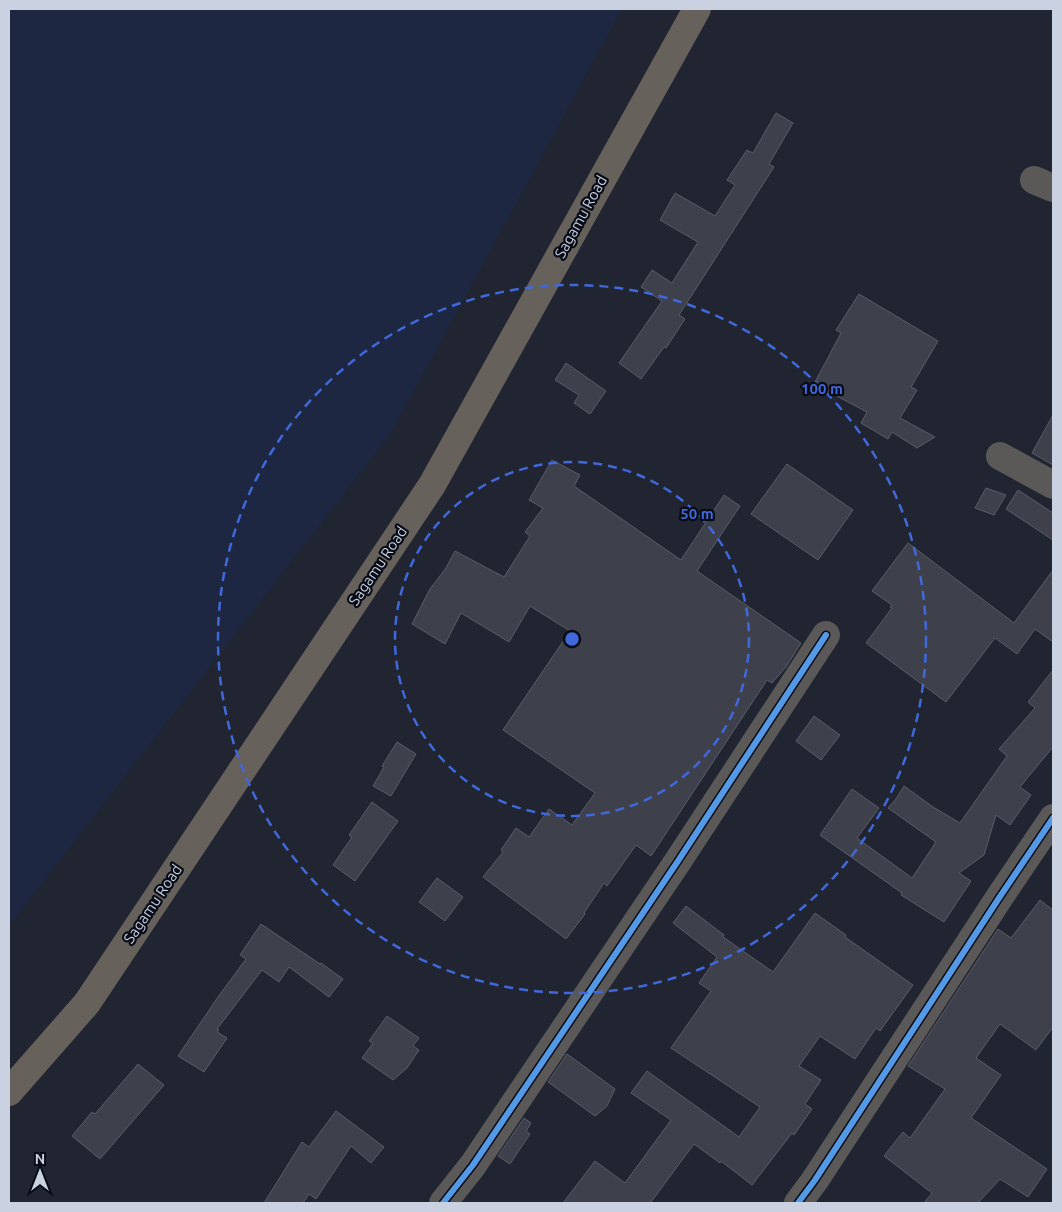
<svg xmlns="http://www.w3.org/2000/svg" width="1062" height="1212" font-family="Ubuntu,sans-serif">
	<rect width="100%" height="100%" fill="#202531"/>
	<path fill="#1d2741" d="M 9,9 L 622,9 L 391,433 L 9,926 Z"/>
	<path fill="#3e404b" stroke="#5a5d68" d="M 776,113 L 793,123 L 769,164 L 774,167 L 679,315 L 685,319 L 666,348 L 664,347 L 641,379 L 619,363 L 662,301 L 641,287 L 652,270 L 672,283 L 698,242 L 660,220 L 675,193 L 715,216 L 735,185 L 727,180 L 747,150 L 753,153 Z
		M 859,294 L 938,341 L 911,387 L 917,390 L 900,418 L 935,437 L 917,448 L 892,432 L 888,439 L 861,423 L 867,412 L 814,384 L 841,333 L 836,330 Z
		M 566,363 L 606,391 L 590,414 L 574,403 L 579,395 L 555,380 Z
		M 1053,415 L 1053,465 L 1032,453 Z
		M 552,460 L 580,475 L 574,486 L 681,560 L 724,495 L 740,506 L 697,571 L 801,643 L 786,667 L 772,683 L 767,680 L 651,856 L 636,845 L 607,886 L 604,883 L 584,913 L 585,914 L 566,939 L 483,877 L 503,852 L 501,850 L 516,828 L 529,837 L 549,809 L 572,825 L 595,793 L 503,730 L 570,631 L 530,606 L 509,642 L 461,613 L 445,644 L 412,624 L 430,589 L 446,568 L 455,551 L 504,577 L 530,536 L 525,532 L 543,508 L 529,500 Z
		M 787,464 L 853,510 L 818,560 L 751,514 Z
		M 986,488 L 1006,495 L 994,515 L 975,508 Z
		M 1018,490 L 1053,513 L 1053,540 L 1006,509 Z
		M 908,543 L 1014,623 L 1053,570 L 1053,642 L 1035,629 L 1017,654 L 995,638 L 946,702 L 866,643 L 892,608 L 890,607 L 892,605 L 872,591 Z
		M 1053,670 L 1053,747 L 1020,787 L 1031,795 L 1010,825 L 996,815 L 984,855 L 959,873 L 971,881 L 944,922 L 901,895 L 902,893 L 820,835 L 852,789 L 879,808 L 857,838 L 912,878 L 936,842 L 888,808 L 896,799 L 904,786 L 933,807 L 960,823 L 1007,756 L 999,749 L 1035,708 L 1028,702 Z
		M 814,716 L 840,735 L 821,760 L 796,741 Z
		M 397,742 L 416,754 L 391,796 L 373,786 L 384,767 L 382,766 Z
		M 372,802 L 398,821 L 355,881 L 333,865 L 352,837 L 349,835 Z
		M 437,878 L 463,897 L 445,921 L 419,902 Z
		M 1040,900 L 1053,910 L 1053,1027 L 1036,1050 L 1000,1024 L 976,1058 L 1001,1075 L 971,1118 L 1047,1169 L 1028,1197 L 1000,1179 L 978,1203 L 924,1203 L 932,1193 L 884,1156 L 903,1132 L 910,1138 L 945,1089 L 908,1066 L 998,929 L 1011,938 Z
		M 686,906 L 724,935 L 723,937 L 773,972 L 815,913 L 846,935 L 845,937 L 913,985 L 880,1031 L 876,1028 L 855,1059 L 820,1036 L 799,1066 L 821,1080 L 805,1104 L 812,1109 L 794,1135 L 792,1133 L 752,1185 L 721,1161 L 720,1163 L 694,1144 L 651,1202 L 653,1203 L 563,1203 L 595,1161 L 625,1183 L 671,1120 L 631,1093 L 647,1071 L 739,1137 L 760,1107 L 671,1048 L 711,991 L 699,983 L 717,957 L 673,923 Z
		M 261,924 L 320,964 L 321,963 L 343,979 L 329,997 L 289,967 L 279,982 L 262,970 L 217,1029 L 219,1030 L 217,1032 L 227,1038 L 204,1072 L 178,1056 L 218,997 L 246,959 L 240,955 Z
		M 387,1016 L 419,1038 L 413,1046 L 419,1050 L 407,1068 L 393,1080 L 362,1058 L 373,1043 L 369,1041 Z
		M 567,1054 L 615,1089 L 607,1106 L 595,1116 L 548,1082 Z
		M 138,1064 L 164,1085 L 100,1159 L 72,1136 L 92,1112 L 95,1114 Z
		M 336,1111 L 384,1147 L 371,1163 L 351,1146 L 316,1199 L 309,1194 L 303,1203 L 264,1203 L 302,1142 L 309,1147 Z
		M 524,1118 L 531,1123 L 526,1131 L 530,1134 L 510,1164 L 498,1156 Z"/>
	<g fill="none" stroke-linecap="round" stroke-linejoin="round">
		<path stroke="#5b5858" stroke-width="28" d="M 1034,180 L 1053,188
			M 1000,456 L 1053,485
			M 443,1203 L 473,1165 L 678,861 L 826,635
			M 798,1203 L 815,1180 L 999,898 L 1053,818"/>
		<path stroke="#67615c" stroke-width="28" d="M 9,1092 L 87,1003 L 432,485 L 697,9"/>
		<g stroke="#080c16" stroke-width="9">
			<path id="cycleway" d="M 443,1203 L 473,1165 L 678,861 L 826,635
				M 798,1203 L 815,1180 L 999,898 L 1053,818"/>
		</g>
		<use href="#cycleway" stroke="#5399e6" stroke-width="6"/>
	</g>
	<g fill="none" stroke="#4068da" stroke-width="2.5" stroke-dasharray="9 6">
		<circle cx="572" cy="639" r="177"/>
		<circle cx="572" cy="639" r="354"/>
	</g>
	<g text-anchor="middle" stroke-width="4.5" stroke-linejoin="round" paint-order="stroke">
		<g font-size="15" fill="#cad1e1" stroke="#080c16">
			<text transform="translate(581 217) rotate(-61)" y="5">Sagamu Road</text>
			<text transform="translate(378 566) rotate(-56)" y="5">Sagamu Road</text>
			<text transform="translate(153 904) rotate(-56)" y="5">Sagamu Road</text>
		</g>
	</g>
	<circle cx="572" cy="639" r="8" fill="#4068da" stroke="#080c16" stroke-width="2.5"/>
	<g font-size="15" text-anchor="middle" font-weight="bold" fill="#4068da" stroke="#080c16" stroke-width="4.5" stroke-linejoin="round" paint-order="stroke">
		<text x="822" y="394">100 m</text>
		<text x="697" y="519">50 m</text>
	</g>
	<rect width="1062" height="1212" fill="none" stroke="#cad1e1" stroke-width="20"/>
	<g transform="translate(40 1172)" stroke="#080c16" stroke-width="4" paint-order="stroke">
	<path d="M0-4L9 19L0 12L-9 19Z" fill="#cad1e1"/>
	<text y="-8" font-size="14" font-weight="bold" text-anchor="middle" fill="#cad1e1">N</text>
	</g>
</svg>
